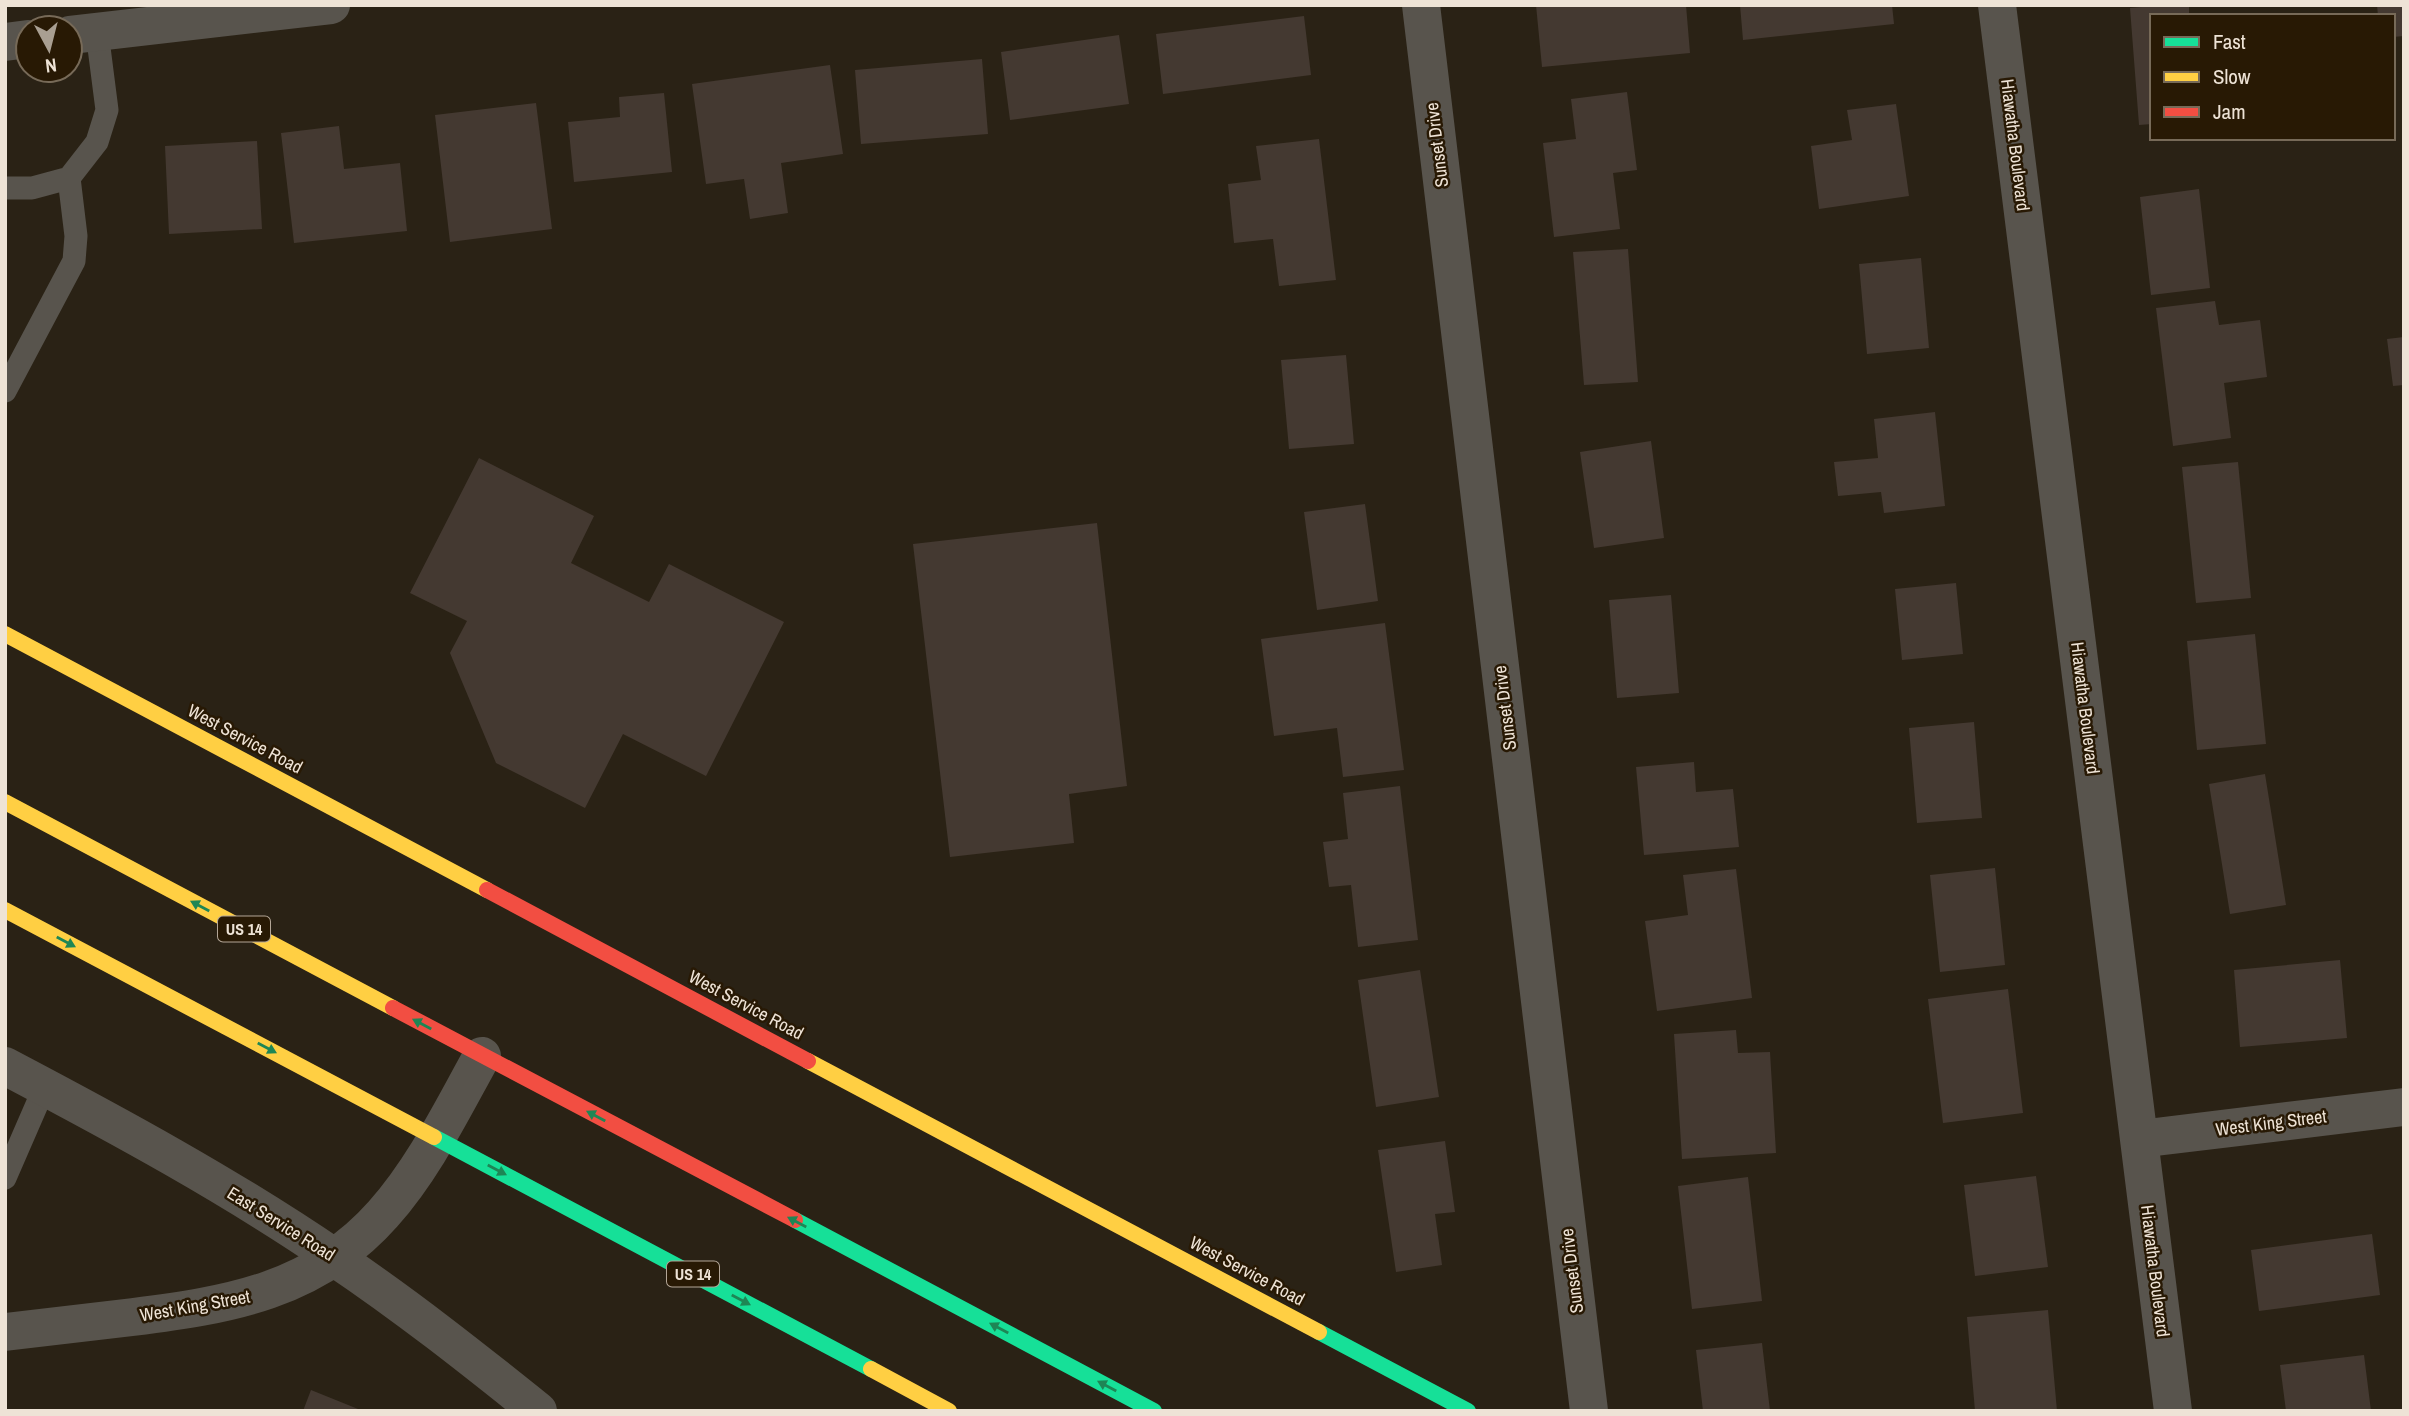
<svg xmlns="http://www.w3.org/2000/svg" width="2409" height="1416" font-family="'Archivo Narrow',sans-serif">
	<rect width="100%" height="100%" fill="#2a2215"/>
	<path fill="#443931" d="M 1536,5 L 1686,5 L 1690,53 L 1542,67 Z
		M 1740,5 L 1892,5 L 1894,24 L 1743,40 Z
		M 2164,5 L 2189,5 L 2189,16 L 2152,16 L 2152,124 L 2139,125 L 2130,8 Z
		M 2377,5 L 2404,5 L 2404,36 L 2393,37 L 2393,16 L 2378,16 Z
		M 1304,16 L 1311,75 L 1163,94 L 1156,34 Z
		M 1119,35 L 1129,104 L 1010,120 L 1001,52 Z
		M 982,59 L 988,134 L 861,144 L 855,70 Z
		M 830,65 L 843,154 L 781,163 L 788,213 L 750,219 L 744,179 L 706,184 L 692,84 Z
		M 1627,92 L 1637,170 L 1613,173 L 1620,229 L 1554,237 L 1543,143 L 1576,139 L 1571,99 Z
		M 664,93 L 672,172 L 574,182 L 568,122 L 620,117 L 619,97 Z
		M 536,103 L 552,229 L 450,242 L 435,115 Z
		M 1896,104 L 1909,196 L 1819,209 L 1811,146 L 1852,140 L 1847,110 Z
		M 339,126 L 344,169 L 400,163 L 407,231 L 294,243 L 281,133 Z
		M 1319,139 L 1336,280 L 1279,286 L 1273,239 L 1234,243 L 1228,184 L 1261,180 L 1256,146 Z
		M 257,141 L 262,229 L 169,234 L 165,146 Z
		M 2199,189 L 2210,288 L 2151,295 L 2140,197 Z
		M 1628,249 L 1638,382 L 1584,385 L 1573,252 Z
		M 1921,258 L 1929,348 L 1867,354 L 1859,264 Z
		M 2215,301 L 2219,325 L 2260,320 L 2267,377 L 2224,383 L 2231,438 L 2173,446 L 2156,308 Z
		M 2404,337 L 2404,385 L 2393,386 L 2387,339 Z
		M 1346,355 L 1354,444 L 1289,449 L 1281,360 Z
		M 1935,412 L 1945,506 L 1884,513 L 1881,492 L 1838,496 L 1834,462 L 1878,458 L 1874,419 Z
		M 1651,441 L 1664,538 L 1594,548 L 1580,452 Z
		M 479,458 L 594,516 L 571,563 L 649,602 L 669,564 L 784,622 L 706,776 L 623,734 L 585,808 L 496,763 L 450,653 L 467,621 L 410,593 Z
		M 2238,462 L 2251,598 L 2196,603 L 2182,467 Z
		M 1365,504 L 1378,601 L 1317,610 L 1304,512 Z
		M 1097,523 L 1127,786 L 1069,794 L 1074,843 L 950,857 L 913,544 Z
		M 1956,583 L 1963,654 L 1902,660 L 1895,589 Z
		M 1671,595 L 1679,693 L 1617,698 L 1609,600 Z
		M 1385,623 L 1404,770 L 1343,777 L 1337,728 L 1274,736 L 1261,639 Z
		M 2255,634 L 2266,744 L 2197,750 L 2187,641 Z
		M 1974,722 L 1982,818 L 1917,823 L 1909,728 Z
		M 1694,762 L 1696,792 L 1733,789 L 1739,847 L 1644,855 L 1636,767 Z
		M 2265,774 L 2286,905 L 2230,914 L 2209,784 Z
		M 1400,786 L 1418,940 L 1358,947 L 1351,885 L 1329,887 L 1323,842 L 1348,839 L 1343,793 Z
		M 1995,868 L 2005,965 L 1940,972 L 1930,875 Z
		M 1736,869 L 1752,998 L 1657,1011 L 1645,921 L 1688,915 L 1683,875 Z
		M 2340,960 L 2347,1038 L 2240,1047 L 2234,970 Z
		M 1420,970 L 1439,1097 L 1376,1107 L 1358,980 Z
		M 2008,989 L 2023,1113 L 1943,1123 L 1928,999 Z
		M 1736,1030 L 1738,1053 L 1770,1052 L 1776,1153 L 1682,1159 L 1674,1034 Z
		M 1445,1141 L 1455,1212 L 1435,1214 L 1442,1265 L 1396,1272 L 1378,1150 Z
		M 2036,1176 L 2048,1267 L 1975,1276 L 1964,1185 Z
		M 1748,1177 L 1762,1301 L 1692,1309 L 1678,1186 Z
		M 2372,1234 L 2380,1295 L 2259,1311 L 2251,1250 Z
		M 2048,1310 L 2057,1411 L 1975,1411 L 1967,1317 Z
		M 1762,1343 L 1770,1411 L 1703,1411 L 1696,1350 Z
		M 2364,1355 L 2371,1411 L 2286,1411 L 2280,1365 Z
		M 311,1390 L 363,1411 L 303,1411 Z"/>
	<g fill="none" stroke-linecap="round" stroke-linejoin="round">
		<path stroke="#58544d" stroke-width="23" d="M 5,188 L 32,188 L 69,178 L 97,142 L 107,110 L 97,32
			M 5,391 L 74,261 L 76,236 L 69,178
			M 5,1178 L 45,1086"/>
		<path stroke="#58544d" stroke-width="38" d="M 1421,5 L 1589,1411
			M 1997,5 L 2173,1411
			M 70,35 L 331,5
			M 5,42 L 28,39
			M 5,1066 C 117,1125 230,1186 335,1258 C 405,1305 472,1358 538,1411
			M 2139,1139 L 2404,1107
			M 5,1332 C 48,1327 90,1322 133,1317 C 229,1305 315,1291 383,1214 C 424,1168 452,1110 482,1056"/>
		<path stroke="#16e098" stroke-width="16" d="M 434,1137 L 871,1369
			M 795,1220 L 1154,1411
			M 1319,1332 L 1468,1411"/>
		<path stroke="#ffcf43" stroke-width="16" d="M 5,634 L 487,890
			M 5,802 L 393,1008
			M 5,910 L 434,1137
			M 808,1061 L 1319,1332
			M 871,1369 L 949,1411"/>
		<path stroke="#f24e42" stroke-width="16" d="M 487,890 L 808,1061
			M 393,1008 L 795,1220"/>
	</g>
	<defs><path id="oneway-solid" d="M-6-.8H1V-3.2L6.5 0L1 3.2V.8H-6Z" transform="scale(1.75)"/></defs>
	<g fill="#1e8655">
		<use href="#oneway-solid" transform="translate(200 906) rotate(-152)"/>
		<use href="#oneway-solid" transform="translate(66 942) rotate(28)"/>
		<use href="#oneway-solid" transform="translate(422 1024) rotate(-152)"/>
		<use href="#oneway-solid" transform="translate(267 1048) rotate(28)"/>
		<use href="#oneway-solid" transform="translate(596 1116) rotate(-152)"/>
		<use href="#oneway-solid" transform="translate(497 1170) rotate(28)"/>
		<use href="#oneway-solid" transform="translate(797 1222) rotate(-152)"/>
		<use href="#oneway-solid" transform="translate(741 1300) rotate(28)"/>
		<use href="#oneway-solid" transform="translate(999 1328) rotate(-152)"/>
		<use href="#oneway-solid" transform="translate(1107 1386) rotate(-152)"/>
	</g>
	<g text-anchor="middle" stroke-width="5" stroke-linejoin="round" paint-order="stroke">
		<g fill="#281904" stroke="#b3a697" stroke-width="2">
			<rect x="218" y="916.5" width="52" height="25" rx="5"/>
			<rect x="667" y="1261.5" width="52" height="25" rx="5"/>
		</g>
		<g font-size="16" font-weight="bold" fill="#eee3d6">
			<text x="244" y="935">US 14</text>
			<text x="693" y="1280">US 14</text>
		</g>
		<g font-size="18" fill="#eee3d6" stroke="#281904">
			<text transform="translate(1437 145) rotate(-97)" y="6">Sunset Drive</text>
			<text transform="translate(2015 145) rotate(83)" y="6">Hiawatha Boulevard</text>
			<text transform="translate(1505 708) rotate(-97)" y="6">Sunset Drive</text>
			<text transform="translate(2085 708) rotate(83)" y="6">Hiawatha Boulevard</text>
			<text transform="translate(245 739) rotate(28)" y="6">West Service Road</text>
			<text transform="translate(746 1005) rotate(28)" y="6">West Service Road</text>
			<text transform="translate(2271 1123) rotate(-7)" y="6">West King Street</text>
			<text transform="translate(281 1224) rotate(32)" y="6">East Service Road</text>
			<text transform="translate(1247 1271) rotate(28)" y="6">West Service Road</text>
			<text transform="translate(1572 1271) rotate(-97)" y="6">Sunset Drive</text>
			<text transform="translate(2155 1271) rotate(83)" y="6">Hiawatha Boulevard</text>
			<text transform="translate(195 1306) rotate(-10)" y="6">West King Street</text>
		</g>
	</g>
	<rect width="2409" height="1416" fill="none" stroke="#eee3d6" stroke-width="14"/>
	<rect x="2150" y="14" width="245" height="126" fill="#281904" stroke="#776a58" stroke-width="2"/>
	<rect x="2164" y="37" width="35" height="10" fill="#16e098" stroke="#776a58" stroke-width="2"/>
	<text x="2213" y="49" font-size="21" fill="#eee3d6">Fast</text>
	<rect x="2164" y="72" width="35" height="10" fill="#ffcf43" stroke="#776a58" stroke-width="2"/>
	<text x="2213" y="84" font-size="21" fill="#eee3d6">Slow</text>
	<rect x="2164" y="107" width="35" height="10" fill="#f24e42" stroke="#776a58" stroke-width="2"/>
	<text x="2213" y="119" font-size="21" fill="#eee3d6">Jam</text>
	<g transform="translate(49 49) rotate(173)"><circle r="33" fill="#281904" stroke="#776a58" stroke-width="2"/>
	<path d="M0-5L12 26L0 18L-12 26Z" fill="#a99f92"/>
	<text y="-10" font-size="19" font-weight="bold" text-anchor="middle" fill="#eee3d6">N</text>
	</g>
</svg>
